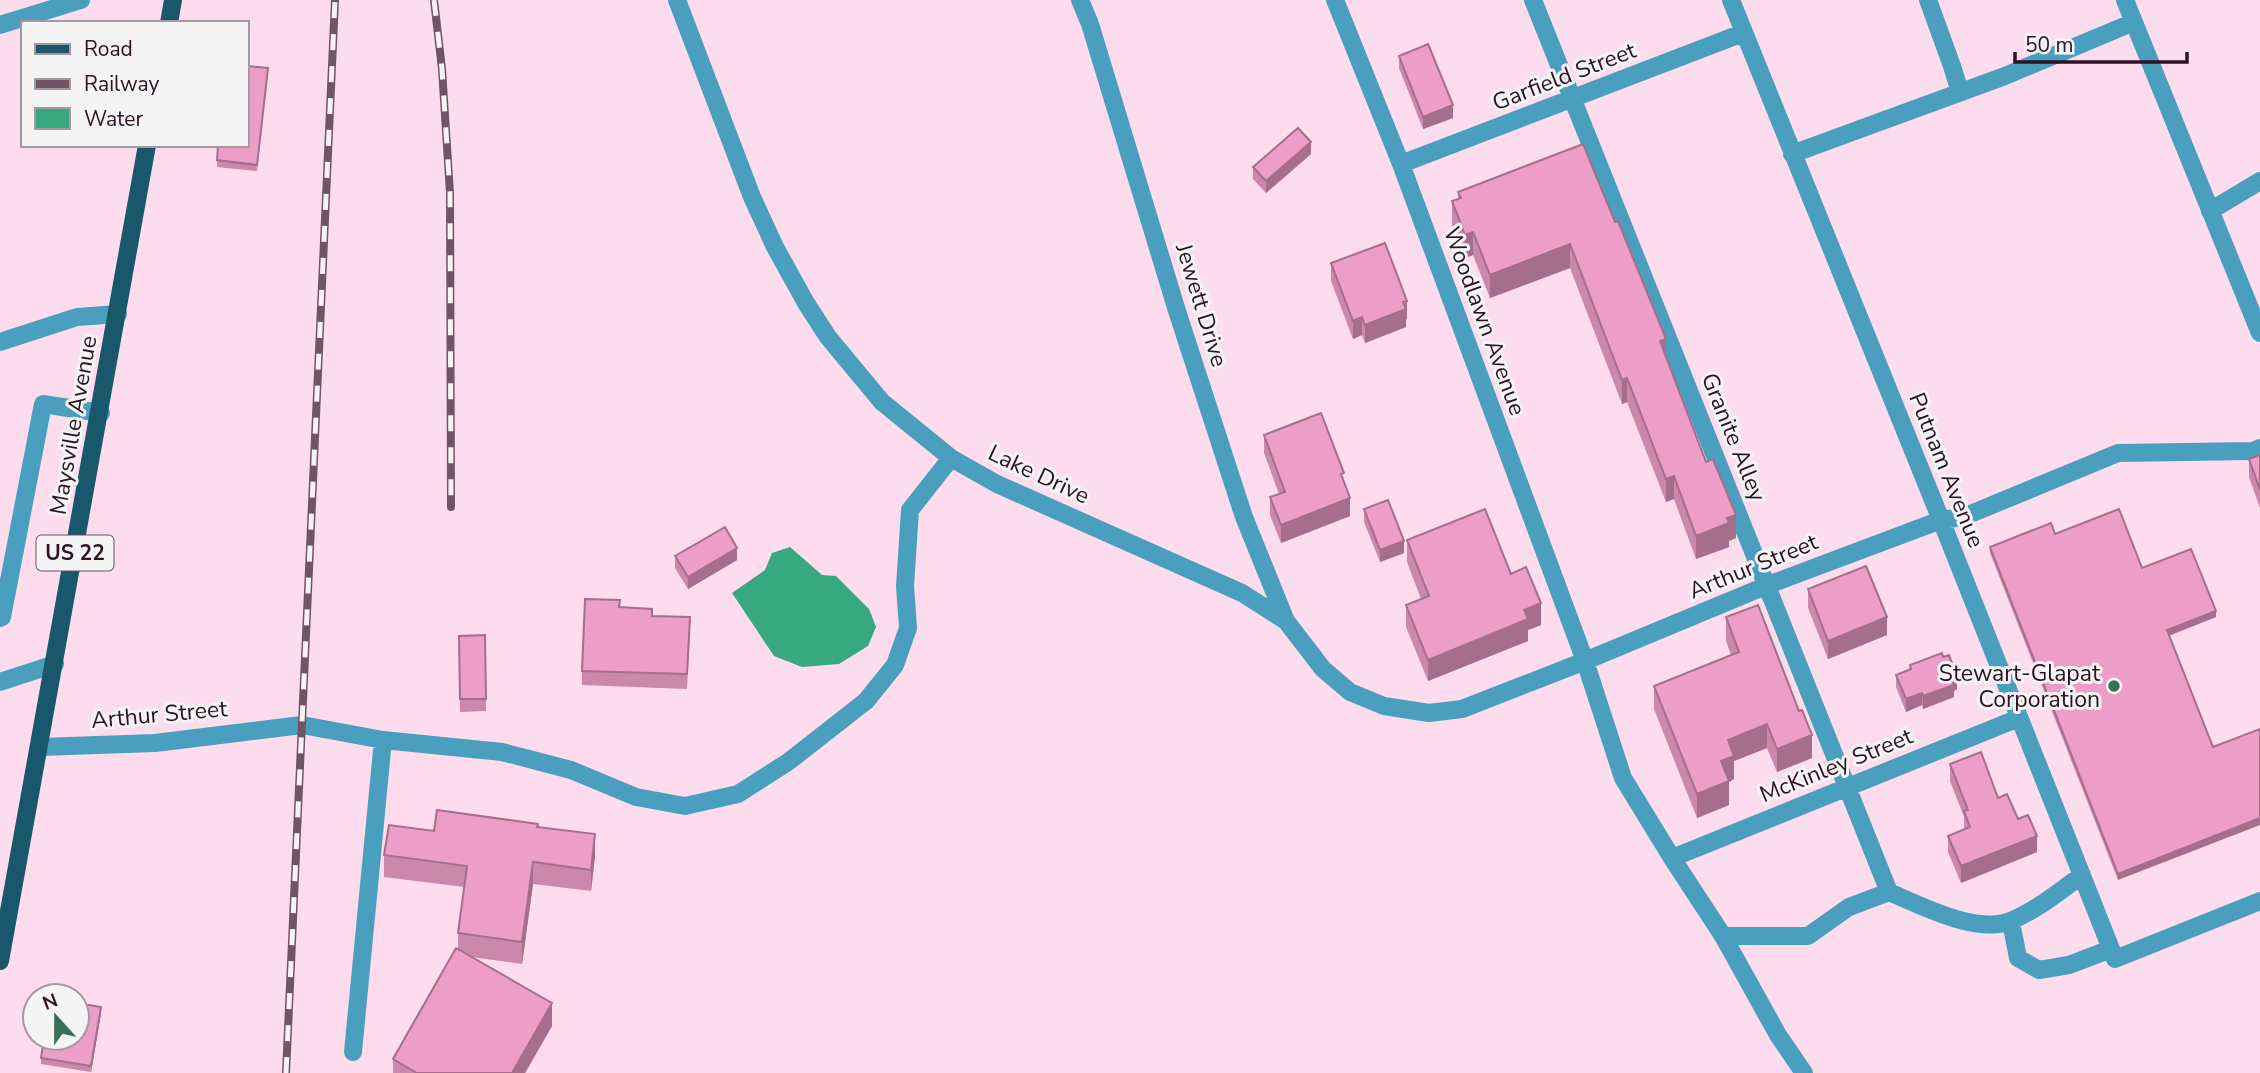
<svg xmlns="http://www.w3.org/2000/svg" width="2260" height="1073" font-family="'Nunito Sans',sans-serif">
	<rect width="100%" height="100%" fill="#fddced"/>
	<path fill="#37a880" d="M 790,547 L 822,575 L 836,576 L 869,609 L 876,627 L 868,646 L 839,664 L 802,667 L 774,656 L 732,593 L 765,570 L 772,553 Z"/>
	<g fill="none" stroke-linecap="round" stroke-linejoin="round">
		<path stroke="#4b9fbe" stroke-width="18" d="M 677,0 L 752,197 L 775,247 L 806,303 L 828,337 L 882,402 L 951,458 L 997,484 L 1242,593 L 1286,621 L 1323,669 L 1350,692 L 1384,706 L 1429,713 L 1462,709 L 1585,661 L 1768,585 L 1941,520 L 1963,517 L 2118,453 L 2253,451 L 2260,448
			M 1080,0 L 1090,24 L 1177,311 L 1244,517 L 1286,621
			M 1335,0 L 1401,164 L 1585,661 L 1623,778 L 1672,858 L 1723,936 L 1778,1035 L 1804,1073
			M 1533,0 L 1889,892
			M 1731,0 L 1941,520 L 2115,959 L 2260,901
			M 1928,0 L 1952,66 L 1960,92
			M 2125,0 L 2260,333
			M 0,25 L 81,0
			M 1792,154 L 2005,76 L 2134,22
			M 1401,164 L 1743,33
			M 2210,211 L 2260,181
			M 0,342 L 77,317 L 118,314
			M 0,618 L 2,617 L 43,404 L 101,413
			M 0,682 L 55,664
			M 40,747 L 155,743 L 302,725 L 383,740 L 502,752 L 571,770 L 636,797 L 685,806 L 738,794 L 788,762 L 866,701 L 895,665 L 908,628 L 905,586 L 910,510 L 951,458
			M 1672,858 L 2019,718
			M 2011,922 L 2018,958 L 2039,970 L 2069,965 L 2111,949
			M 1723,936 L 1808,936 L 1849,907 L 1889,892 C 1922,906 1979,936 2013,920 C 2038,909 2060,891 2082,875
			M 353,1052 L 383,740"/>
		<path stroke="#19576c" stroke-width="18" d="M 169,23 L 173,0
			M 0,961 L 147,145"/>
		<g stroke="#725465" stroke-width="8">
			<path id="rail" d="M 434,0 L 442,69 L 450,193 L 451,507
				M 286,1073 L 335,0"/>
		</g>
		<use href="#rail" stroke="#f4f4f4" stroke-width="5" stroke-dasharray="16" stroke-linecap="butt"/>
	</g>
	<path fill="#cb87ac" d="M 1399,56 L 1453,118 L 1423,129 L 1399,68 Z
		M 268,74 L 257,171 L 217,167 L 217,160 Z
		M 1583,144 L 1736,538 L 1729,541 L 1729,547 L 1696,559 L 1674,499 L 1666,502 L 1627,402 L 1622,404 L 1570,268 L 1490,298 L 1473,255 L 1465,258 L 1452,225 L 1452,201 L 1458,199 L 1458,192 Z
		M 1311,154 L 1266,193 L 1253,179 L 1253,167 Z
		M 1331,263 L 1407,319 L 1406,319 L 1406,327 L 1365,343 L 1362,335 L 1353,339 L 1331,281 Z
		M 1264,435 L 1344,483 L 1350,516 L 1281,543 L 1270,515 L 1270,497 L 1279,494 L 1264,453 Z
		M 2260,455 L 2260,508 L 2249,477 L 2249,459 Z
		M 1364,509 L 1404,553 L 1380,562 L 1364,522 Z
		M 2055,534 L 2142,568 L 2216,617 L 2169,636 L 2118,880 L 1990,553 L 1990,547 Z
		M 1407,540 L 1511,574 L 1541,625 L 1528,630 L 1528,641 L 1428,681 L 1406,627 L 1406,605 L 1421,599 L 1407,562 Z
		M 675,556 L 737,560 L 688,589 L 675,568 Z
		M 1808,589 L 1887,635 L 1828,659 L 1808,608 Z
		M 620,607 L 652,616 L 690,632 L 687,689 L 582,685 L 582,671 Z
		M 1726,617 L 1812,758 L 1777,772 L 1767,748 L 1734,761 L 1734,779 L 1729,782 L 1729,805 L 1697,818 L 1654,709 L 1654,686 L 1731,655 L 1726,641 Z
		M 485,635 L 486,711 L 460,712 L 459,636 Z
		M 1910,665 L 1957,689 L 1954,691 L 1954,697 L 1923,709 L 1922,705 L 1906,712 L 1896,687 L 1896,675 L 1910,669 Z
		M 1950,764 L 1998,798 L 2018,819 L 2037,852 L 1961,883 L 1948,852 L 1948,836 L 1964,829 L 1964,817 L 1950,781 Z
		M 538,827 L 595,856 L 591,891 L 533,884 L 522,964 L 471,957 L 552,1026 L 525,1073 L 393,1073 L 393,1059 L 458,950 L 458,933 L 464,887 L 384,877 L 384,855 L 434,831 Z
		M 101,1013 L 91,1072 L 41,1064 L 41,1058 Z"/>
	<path fill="#a56e8c" d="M 1453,105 L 1453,118 L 1423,129 L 1423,117 Z
		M 1311,142 L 1311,154 L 1266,193 L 1266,181 Z
		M 1473,232 L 1473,255 L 1465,258 L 1465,235 Z
		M 1570,244 L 1570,268 L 1490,298 L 1490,275 Z
		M 1407,301 L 1407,319 L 1406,319 L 1406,327 L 1365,343 L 1365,325 Z
		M 1362,317 L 1362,335 L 1353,339 L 1353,321 Z
		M 1666,339 L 1666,363 L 1660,341 Z
		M 1627,378 L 1627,402 L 1622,404 L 1622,380 Z
		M 1674,476 L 1674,499 L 1666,502 L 1666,479 Z
		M 1350,498 L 1350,516 L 1281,543 L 1281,525 Z
		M 1736,515 L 1736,538 L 1729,541 L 1729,547 L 1696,559 L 1696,536 L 1727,518 Z
		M 1404,541 L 1404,553 L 1380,562 L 1380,550 Z
		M 737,548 L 737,560 L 688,589 L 688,577 Z
		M 1541,603 L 1541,625 L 1528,630 L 1528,641 L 1428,681 L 1428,660 L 1524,610 Z
		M 2216,611 L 2216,617 L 2167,636 L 2167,630 Z
		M 1887,617 L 1887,635 L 1828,659 L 1828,641 Z
		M 1957,677 L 1957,689 L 1954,691 L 1954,697 L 1923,709 L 1923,696 L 1951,679 Z
		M 1922,693 L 1922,705 L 1906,712 L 1906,699 Z
		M 1767,724 L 1767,748 L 1734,761 L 1734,779 L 1729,782 L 1729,805 L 1697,818 L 1697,794 L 1721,761 L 1728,740 Z
		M 1812,735 L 1812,758 L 1777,772 L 1777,749 Z
		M 2260,818 L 2260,825 L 2118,880 L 2118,874 Z
		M 595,834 L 595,856 L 591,891 L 591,870 Z
		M 2037,836 L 2037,852 L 1961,883 L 1961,866 Z
		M 533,862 L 533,884 L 522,964 L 522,942 Z
		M 552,1003 L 552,1026 L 525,1073 L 512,1073 Z
		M 101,1007 L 101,1013 L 91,1072 L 91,1066 Z"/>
	<path fill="#ec9dc8" stroke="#a56e8c" stroke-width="2" d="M 1428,44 L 1453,105 L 1423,117 L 1399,56 Z
		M 247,66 L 268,68 L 257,165 L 217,160 L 218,145 L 247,145 Z
		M 1298,128 L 1311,142 L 1266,181 L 1253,167 Z
		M 1583,144 L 1615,222 L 1618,221 L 1666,339 L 1660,341 L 1706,462 L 1713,459 L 1736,515 L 1727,518 L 1729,523 L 1696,536 L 1674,476 L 1666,479 L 1627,378 L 1622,380 L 1570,244 L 1490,275 L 1473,232 L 1465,235 L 1452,201 L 1461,198 L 1458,192 Z
		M 1385,243 L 1407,301 L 1403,302 L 1406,309 L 1365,325 L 1362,317 L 1353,321 L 1331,263 Z
		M 1321,413 L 1344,473 L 1341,474 L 1350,498 L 1281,525 L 1270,497 L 1285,492 L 1264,435 Z
		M 2260,455 L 2260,490 L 2249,459 Z
		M 1388,500 L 1404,541 L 1380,550 L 1364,509 Z
		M 1485,509 L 1511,574 L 1526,567 L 1541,603 L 1524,610 L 1528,619 L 1428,660 L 1406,605 L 1429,596 L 1407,540 Z
		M 2119,509 L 2142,568 L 2191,549 L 2216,611 L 2167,630 L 2213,747 L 2260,729 L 2260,818 L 2118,874 L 1990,547 L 2051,523 L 2055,534 Z
		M 725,527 L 737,548 L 688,577 L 675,556 Z
		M 1866,566 L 1887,617 L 1828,641 L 1808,589 Z
		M 585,599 L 620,600 L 619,607 L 652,609 L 652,616 L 690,617 L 687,674 L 582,671 Z
		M 1758,605 L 1799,711 L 1802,710 L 1812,735 L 1777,749 L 1767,724 L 1728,740 L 1734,756 L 1721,761 L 1729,781 L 1697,794 L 1654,686 L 1739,652 L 1726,617 Z
		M 485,635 L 486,699 L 460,699 L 459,636 Z
		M 1942,653 L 1943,657 L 1949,655 L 1957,677 L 1951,679 L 1954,685 L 1923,696 L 1922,693 L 1906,699 L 1896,675 L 1911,669 L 1910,665 Z
		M 1981,752 L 1998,798 L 2007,794 L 2018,819 L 2028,815 L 2037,836 L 1961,866 L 1948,836 L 1970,827 L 1964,811 L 1968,810 L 1950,764 Z
		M 437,810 L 538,824 L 537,827 L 595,834 L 591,870 L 533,862 L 522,942 L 458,933 L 467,866 L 384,855 L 389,825 L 434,831 Z
		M 456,948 L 552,1003 L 512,1073 L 417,1073 L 393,1059 Z
		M 77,1003 L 101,1007 L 91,1066 L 41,1058 L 44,1038 L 77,1038 Z"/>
	<circle fill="#37715a" stroke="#f4f4f4" stroke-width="2.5" cx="2114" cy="686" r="7"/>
	<g text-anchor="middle" stroke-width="6" stroke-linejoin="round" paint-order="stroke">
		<rect fill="#f4f4f4" stroke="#695561" stroke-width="2" x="36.5" y="535.5" width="77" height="35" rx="5"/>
		<g font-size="21" font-weight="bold" fill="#2e1122">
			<text x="75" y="560">US 22</text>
		</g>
		<g font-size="23" fill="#2e1122" stroke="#f4f4f4">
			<text transform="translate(1564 76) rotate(-21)" y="8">Garfield Street</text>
			<text transform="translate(1202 305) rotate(73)" y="8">Jewett Drive</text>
			<text transform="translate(1485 321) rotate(70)" y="8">Woodlawn Avenue</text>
			<text transform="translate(73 425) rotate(-80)" y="8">Maysville Avenue</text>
			<text transform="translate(1734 437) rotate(68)" y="8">Granite Alley</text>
			<text transform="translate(1947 470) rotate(68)" y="8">Putnam Avenue</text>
			<text transform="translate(1039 474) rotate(25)" y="8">Lake Drive</text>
			<text transform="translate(1753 566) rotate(-22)" y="8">Arthur Street</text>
			<text transform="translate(159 714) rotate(-5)" y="8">Arthur Street</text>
			<text transform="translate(1836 765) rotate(-22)" y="8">McKinley Street</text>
		</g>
		<g font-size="23" fill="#2e1122" stroke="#f4f4f4" text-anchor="end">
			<text x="2100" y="681">Stewart-Glapat<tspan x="2100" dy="26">Corporation</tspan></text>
		</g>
	</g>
	<rect x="21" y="21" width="228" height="126" fill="#f4f4f4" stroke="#a599a0" stroke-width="2"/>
	<rect x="35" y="44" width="35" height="10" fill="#19576c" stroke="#a599a0" stroke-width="2"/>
	<text x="84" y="56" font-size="21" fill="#2e1122">Road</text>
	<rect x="35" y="79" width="35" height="10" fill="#725465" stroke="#a599a0" stroke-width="2"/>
	<text x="84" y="91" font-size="21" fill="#2e1122">Railway</text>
	<rect x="35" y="108" width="35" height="21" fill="#37a880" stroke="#a599a0" stroke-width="2"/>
	<text x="84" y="126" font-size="21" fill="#2e1122">Water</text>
	<g transform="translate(56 1017) rotate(339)"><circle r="33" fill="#f4f4f4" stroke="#a599a0" stroke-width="2"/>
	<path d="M0-5L12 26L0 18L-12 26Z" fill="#37715a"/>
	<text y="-10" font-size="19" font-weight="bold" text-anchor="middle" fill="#2e1122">N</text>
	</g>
	<path d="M2015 52v10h172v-10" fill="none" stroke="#2e1122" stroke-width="3.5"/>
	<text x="2025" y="52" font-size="21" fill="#2e1122" stroke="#f4f4f4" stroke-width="5" paint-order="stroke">50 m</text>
</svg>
